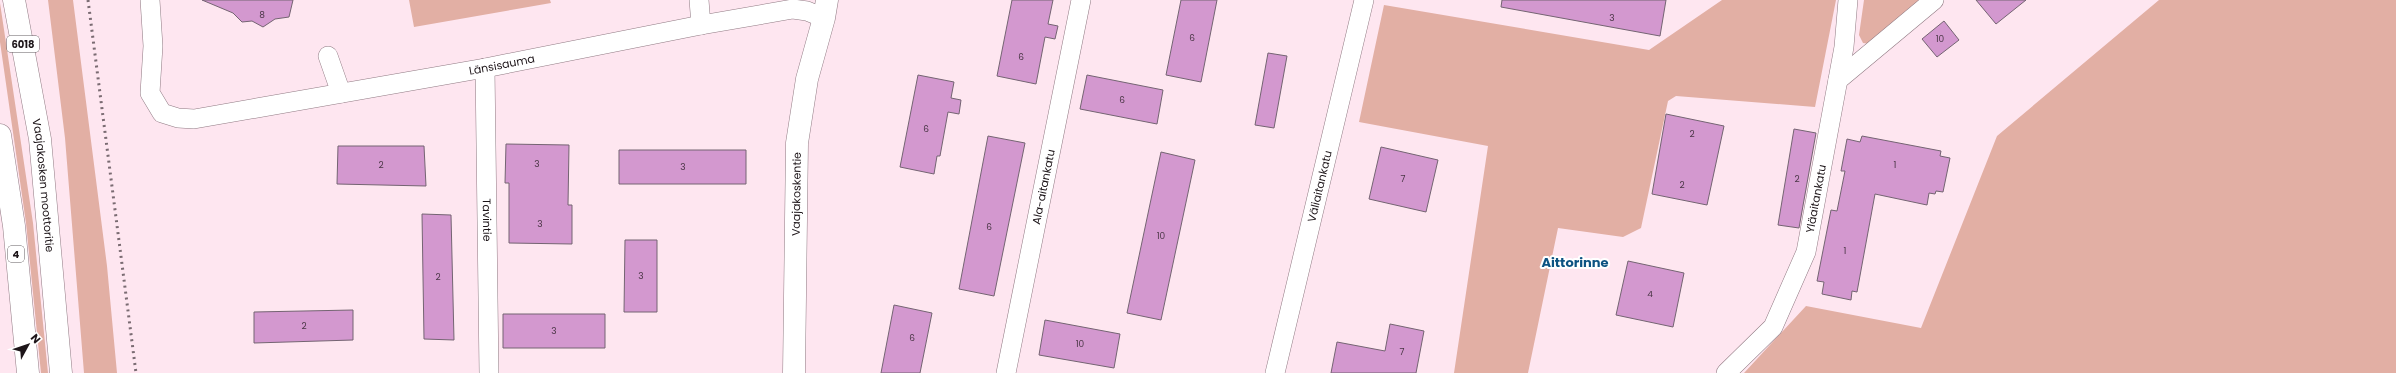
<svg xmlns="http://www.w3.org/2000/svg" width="2396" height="373" font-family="Poppins,sans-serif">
	<rect width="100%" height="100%" fill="#fee6f0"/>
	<path fill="#e2afa4" d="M 48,0 L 73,0 L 107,266 L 117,373 L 84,373 L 65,138 Z
		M 409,0 L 550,0 L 551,3 L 414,27 Z
		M 1722,0 L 1836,0 L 1815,107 L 1676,96 L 1668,101 L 1641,228 L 1623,237 L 1558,228 L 1528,373 L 1454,373 L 1488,146 L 1359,122 L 1384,5 L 1649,50 Z
		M 1864,0 L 1925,0 L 1871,44 L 1863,43 L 1859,35 Z
		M 2159,0 L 2396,0 L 2396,373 L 1744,373 L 1806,306 L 1921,328 L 1997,136 Z
		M 0,3 L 33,223 L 48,373 L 41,373 L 26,223 L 0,42 Z"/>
	<path fill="#d398cf" stroke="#746472" d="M 202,0 L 293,0 L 289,17 L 275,19 L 263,27 L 252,21 L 242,22 L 233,13 Z
		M 1012,0 L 1053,0 L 1048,24 L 1058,26 L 1055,39 L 1045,37 L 1036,84 L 997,76 Z
		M 1181,0 L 1217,0 L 1201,82 L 1166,75 Z
		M 1502,0 L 1666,0 L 1660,36 L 1501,7 Z
		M 1976,0 L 2026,0 L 1996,24 Z
		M 1944,21 L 1959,40 L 1937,57 L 1922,39 Z
		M 1268,53 L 1287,56 L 1274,128 L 1255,125 Z
		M 918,75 L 954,82 L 951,98 L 961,100 L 959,114 L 948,112 L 940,156 L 937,156 L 934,174 L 900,167 Z
		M 1087,75 L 1163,90 L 1157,124 L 1080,109 Z
		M 1666,114 L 1724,126 L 1707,205 L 1652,194 Z
		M 1794,129 L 1816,133 L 1799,228 L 1778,225 Z
		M 988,136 L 1025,143 L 994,296 L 959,289 Z
		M 1862,136 L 1941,151 L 1940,156 L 1950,158 L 1943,192 L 1936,191 L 1935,194 L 1929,193 L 1927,205 L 1875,194 L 1857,292 L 1852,291 L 1851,300 L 1822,294 L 1824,282 L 1817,281 L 1831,210 L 1837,211 L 1845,171 L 1841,171 L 1847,139 L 1860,142 Z
		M 506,144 L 569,145 L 568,205 L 572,205 L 572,244 L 509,243 L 509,183 L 505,183 Z
		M 338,146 L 424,146 L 426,186 L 337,184 Z
		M 1381,147 L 1438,160 L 1426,212 L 1369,199 Z
		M 619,150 L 746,150 L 746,184 L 619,184 Z
		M 1161,152 L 1195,160 L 1161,320 L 1127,313 Z
		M 422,214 L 451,215 L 454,340 L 424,339 Z
		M 625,240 L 657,240 L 657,312 L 624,312 Z
		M 1628,261 L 1684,273 L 1673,327 L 1616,315 Z
		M 894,305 L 932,313 L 920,373 L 881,373 Z
		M 353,310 L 353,340 L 254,343 L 254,312 Z
		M 503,314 L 605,314 L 605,348 L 503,348 Z
		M 1045,320 L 1120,334 L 1114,368 L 1039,355 Z
		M 1390,324 L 1424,331 L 1416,373 L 1331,373 L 1337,342 L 1385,351 Z"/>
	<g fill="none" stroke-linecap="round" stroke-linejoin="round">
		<g stroke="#907a83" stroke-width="20">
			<g id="minor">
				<path id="s1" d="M 150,0 L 153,46 L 150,93 L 162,113 L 178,118 L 194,119 L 485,68 L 701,25 L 793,9 L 807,11 L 824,18"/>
				<path d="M 699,0 L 701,25"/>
				<path d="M 328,56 L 341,93"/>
				<path id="s2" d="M 485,68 L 489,373"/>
				<path d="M 1838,80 L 1934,0"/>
				<path id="s3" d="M 1006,373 L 1081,0"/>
				<path id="s4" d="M 1275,373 L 1364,0"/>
				<path id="s5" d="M 1726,373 L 1773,327 L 1806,252 L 1844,47 L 1848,0"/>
			</g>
		</g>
		<g stroke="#907a83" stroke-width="23">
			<g id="major">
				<path id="s6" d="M 794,373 L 797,143 L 807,79 L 824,18 L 827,0"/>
			</g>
		</g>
		<g stroke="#907a83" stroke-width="23">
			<g id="highway">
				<path id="s7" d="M 14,0 L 40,139 L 61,373"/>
				<path d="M 0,135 L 14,226 L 28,373"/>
			</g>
		</g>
		<use href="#minor" stroke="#fff" stroke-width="19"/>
		<use href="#major" stroke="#fff" stroke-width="22"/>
		<use href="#highway" stroke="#fff" stroke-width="22"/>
		<path stroke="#7a6b72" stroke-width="3" stroke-dasharray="2 4" stroke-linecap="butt" d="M 88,0 L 136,373"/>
	</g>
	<g text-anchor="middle" stroke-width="4" stroke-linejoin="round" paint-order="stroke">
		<g font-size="9" fill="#4a3646">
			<text x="262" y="18">8</text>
			<text x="1612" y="21">3</text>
			<text x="1192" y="41">6</text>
			<text x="1940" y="42">10</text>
			<text x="1021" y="60">6</text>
			<text x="1122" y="103">6</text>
			<text x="926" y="132">6</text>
			<text x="1692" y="137">2</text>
			<text x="537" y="167">3</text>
			<text x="381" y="168">2</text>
			<text x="1895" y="168">1</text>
			<text x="683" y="170">3</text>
			<text x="1403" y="182">7</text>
			<text x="1797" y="182">2</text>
			<text x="1682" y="188">2</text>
			<text x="540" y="227">3</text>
			<text x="989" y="230">6</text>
			<text x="1161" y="239">10</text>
			<text x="1845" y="254">1</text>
			<text x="641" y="279">3</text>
			<text x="438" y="280">2</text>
			<text x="1650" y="297">4</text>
			<text x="304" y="329">2</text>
			<text x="554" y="334">3</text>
			<text x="912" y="341">6</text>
			<text x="1080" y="347">10</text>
			<text x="1402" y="355">7</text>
		</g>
		<g fill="#fff" stroke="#615b5e" stroke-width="1">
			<rect x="7" y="36" width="32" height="16" rx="3"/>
			<rect x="8" y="246" width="16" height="16" rx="3"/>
		</g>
		<g font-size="10" font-weight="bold" fill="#1d1519">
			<text x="23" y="48">6018</text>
			<text x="16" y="258">4</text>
		</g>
		<g font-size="11" fill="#1d1519" stroke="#fff">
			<text dy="4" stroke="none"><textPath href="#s1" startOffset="462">Länsisauma</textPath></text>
			<text dy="4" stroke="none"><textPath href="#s7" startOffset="188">Vaajakosken moottoritie</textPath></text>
			<text dy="4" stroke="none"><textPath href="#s3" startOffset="190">Ala-aitankatu</textPath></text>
			<text dy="4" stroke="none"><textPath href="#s4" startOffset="192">Väliaitankatu</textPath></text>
			<text dy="4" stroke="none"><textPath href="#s6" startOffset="179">Vaajakoskentie</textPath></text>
			<text dy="4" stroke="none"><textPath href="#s5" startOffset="202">Yläaitankatu</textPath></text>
			<text dy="4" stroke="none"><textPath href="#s2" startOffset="152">Tavintie</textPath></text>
		</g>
		<g font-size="13" font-weight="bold" fill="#0d5382" stroke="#fff">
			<text x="1575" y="267">Aittorinne</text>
		</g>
	</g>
	<g transform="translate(28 345) rotate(50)" stroke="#ffffff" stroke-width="3" paint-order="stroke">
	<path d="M0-3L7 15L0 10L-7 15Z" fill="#1d1519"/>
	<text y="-6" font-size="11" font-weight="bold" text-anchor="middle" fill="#1d1519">N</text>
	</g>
</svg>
